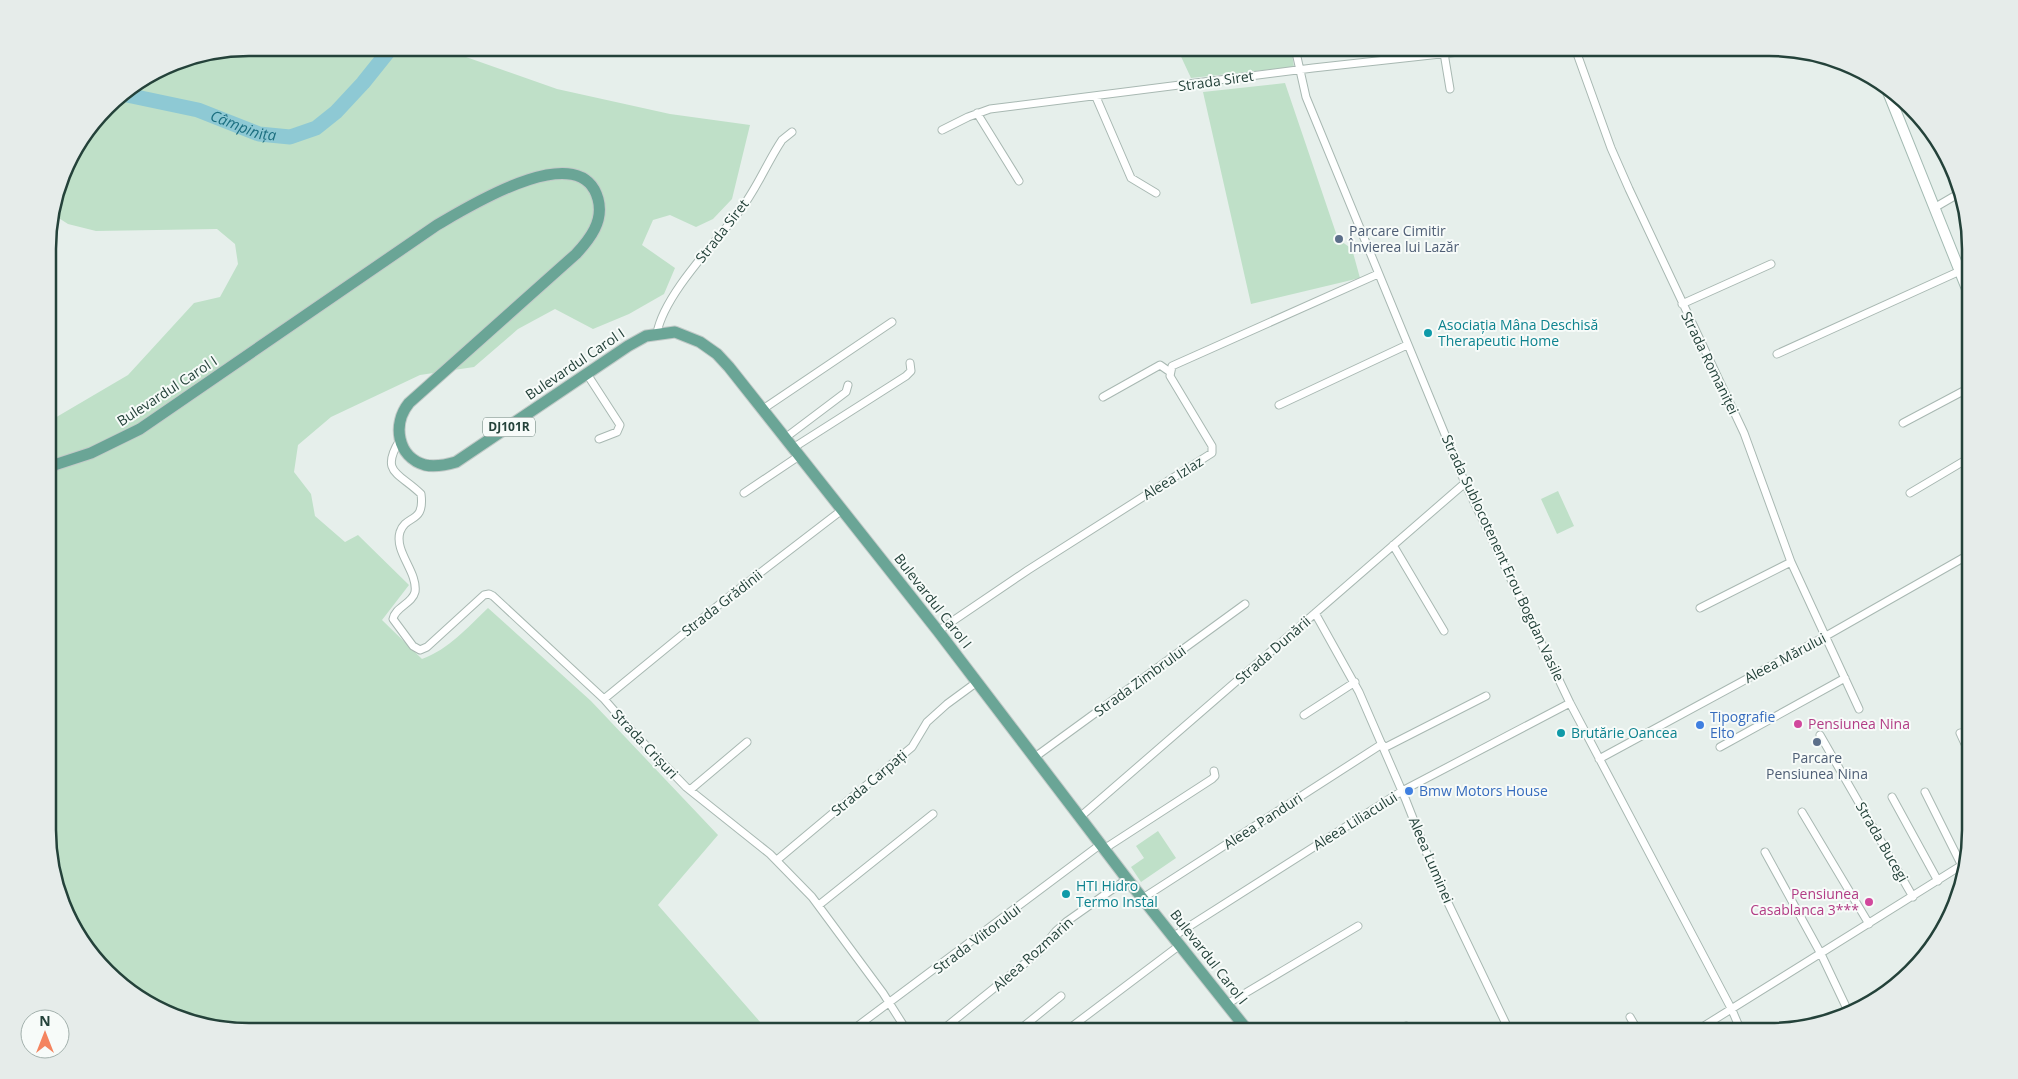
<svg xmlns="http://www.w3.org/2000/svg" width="2018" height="1079" font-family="'Open Sans',sans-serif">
	<rect width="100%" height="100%" fill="#e6efeb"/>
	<path fill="#bfe0c8" d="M 250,48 L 445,48 L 449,51 L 557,89 L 670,114 L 750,125 L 732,199 L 713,219 L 696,227 L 670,215 L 653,220 L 642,245 L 675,268 L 664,294 L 629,314 L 593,329 L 555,309 L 518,329 L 474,367 L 420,375 L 331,417 L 298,445 L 294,472 L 311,494 L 315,516 L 345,542 L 358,535 L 409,585 L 382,620 L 422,659 C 449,649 467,628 488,608 L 591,701 L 718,835 L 658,905 L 768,1031 L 250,1031 L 160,1011 L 89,952 L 63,907 L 49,856 L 48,422 L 128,375 L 194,303 L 220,297 L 238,264 L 235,244 L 217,229 L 96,231 L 68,224 L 54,215 L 68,160 L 116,98 L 172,63 Z
		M 1177,48 L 1291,48 L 1294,67 L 1191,78 Z
		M 1285,83 L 1338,239 L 1352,249 L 1360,278 L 1251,304 L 1203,92 Z
		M 1558,491 L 1574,526 L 1557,534 L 1541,499 Z
		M 1158,831 L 1176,858 L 1141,882 L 1131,867 L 1144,858 L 1136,846 Z"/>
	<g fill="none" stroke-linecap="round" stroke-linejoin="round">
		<path stroke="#8ec9d4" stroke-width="15" id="s1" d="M 122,94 L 198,110 L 259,134 L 290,137 L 316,128 L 336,112 L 363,83 L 391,48"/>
		<g stroke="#a8b8b2" stroke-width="9">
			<path id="street" d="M 1295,48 L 1306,97 L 1465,483 L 1570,703 L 1732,1010 L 1741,1031
				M 1575,48 L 1611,148 L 1629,189 L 1744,433 L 1791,562 L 1859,709
				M 1444,53 L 1450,89
				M 1096,97 L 1131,178 L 1156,193
				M 977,113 L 1019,181
				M 942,130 L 968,117 L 990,109 L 1313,68 L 1495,48
				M 1934,208 L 1958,194
				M 1682,304 L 1771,264
				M 657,333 C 664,295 714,244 738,213 C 756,191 766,164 782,140 L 792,132
				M 1777,354 L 1960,271
				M 587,374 L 620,425 L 617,432 L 599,439
				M 1103,397 L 1160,365 L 1170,372
				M 1279,405 L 1407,345
				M 763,409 L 892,322
				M 1903,423 L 1969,388
				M 785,438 L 846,392 L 848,385
				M 400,440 C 379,473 400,473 421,494 C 425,524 406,514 400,532 C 394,552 418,572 415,592 C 412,604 395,607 393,619 L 413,646 L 420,650 L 427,647 L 484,595 L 489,594 L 493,596 L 604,699 L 632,731 L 686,787 L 770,854 L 812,897 L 883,993 L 907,1031
				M 793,448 L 906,376 L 911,371 L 910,363
				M 744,493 L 799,456
				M 1910,493 L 1969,458
				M 1393,545 L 1444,631
				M 1700,608 L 1791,562
				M 1315,613 L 1359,692 L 1405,798 L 1438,882 L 1507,1026
				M 938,631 L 1028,570 L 1212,453 L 1212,446 L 1170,376 L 1172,366 L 1378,274
				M 604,699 L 726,599 L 842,510
				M 1304,715 L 1355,682
				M 1960,733 L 1970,755
				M 1820,735 L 1913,897
				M 1720,747 L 1845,678
				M 1384,748 L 1486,696
				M 1035,757 L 1245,604
				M 1599,759 L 1826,636 L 1970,554
				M 690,790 L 747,742
				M 1925,792 L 1962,866
				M 1892,797 L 1938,881
				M 1802,812 L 1869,924
				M 1080,817 L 1465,483
				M 1104,849 L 1212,779 L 1215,776 L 1214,771
				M 1765,852 L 1821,954 L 1849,1013
				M 777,860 L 912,747 L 927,722 L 947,704 L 977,682
				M 1143,898 L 1382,744
				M 819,905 L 933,814
				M 1174,936 L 1402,791 L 1570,703
				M 1227,1004 L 1358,926
				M 1630,1017 L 1638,1031
				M 851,1031 L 1101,844
				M 941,1031 L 1040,951 L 1056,931 L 1066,922 L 1127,879
				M 1018,1031 L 1061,996
				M 1066,1031 L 1180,945
				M 1398,1031 L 1406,1026
				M 1696,1031 L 1962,865"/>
		</g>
		<g stroke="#a4bbb3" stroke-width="12">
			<path id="secondary" d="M 1886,87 L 1969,294"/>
		</g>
		<g stroke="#c2cac8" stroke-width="13">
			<path id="primary" d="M 48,467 L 91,453 L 140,429 L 437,225 C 468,207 581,136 598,199 C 604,221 590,239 576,254 L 409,403 C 392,424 397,457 425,465 C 435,467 446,465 456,462 L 628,346 L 646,336 L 675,332 L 700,342 L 717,354 L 729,367 L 938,631 L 1127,879 L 1248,1031"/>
		</g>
		<use href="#street" stroke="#fff" stroke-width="7"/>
		<use href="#secondary" stroke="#fff" stroke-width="10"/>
		<use href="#primary" stroke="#6aa596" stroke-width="11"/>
	</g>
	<g fill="#5c6f8a" stroke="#f7fbf9" stroke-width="2">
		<circle cx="1339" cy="239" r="5"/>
		<circle cx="1817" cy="742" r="5"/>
	</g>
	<g fill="#0f9aa8" stroke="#f7fbf9" stroke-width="2">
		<circle cx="1428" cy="333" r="5"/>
		<circle cx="1561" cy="733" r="5"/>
		<circle cx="1066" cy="894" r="5"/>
	</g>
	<g fill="#d1479c" stroke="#f7fbf9" stroke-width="2">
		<circle cx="1798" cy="724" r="5"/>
		<circle cx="1869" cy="902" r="5"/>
	</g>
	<g fill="#3f7fe0" stroke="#f7fbf9" stroke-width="2">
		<circle cx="1700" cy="725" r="5"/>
		<circle cx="1409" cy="791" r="5"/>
	</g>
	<g text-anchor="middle" stroke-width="4" stroke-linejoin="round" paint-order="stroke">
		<rect fill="#f7fbf9" stroke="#637a73" stroke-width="1" x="483" y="417.5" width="52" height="19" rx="4"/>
		<g font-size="12" font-weight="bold" fill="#24423a">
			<text x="509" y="431">DJ101R</text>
		</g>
		<g font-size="14" fill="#24423a" stroke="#f7fbf9">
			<text transform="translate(1216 81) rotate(-8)" y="5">Strada Siret</text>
			<text transform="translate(722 231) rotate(-52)" y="5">Strada Siret</text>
			<text transform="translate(1710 363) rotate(64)" y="5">Strada Romaniței</text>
			<text transform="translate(575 364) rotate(-34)" y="5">Bulevardul Carol I</text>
			<text transform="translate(167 391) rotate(-33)" y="5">Bulevardul Carol I</text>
			<text transform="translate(1173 478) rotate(-32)" y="5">Aleea Izlaz</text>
			<text transform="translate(1503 558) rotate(65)" y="5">Strada Sublocotenent Erou Bogdan Vasile</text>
			<text transform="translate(933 601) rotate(52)" y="5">Bulevardul Carol I</text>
			<text transform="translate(722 603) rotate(-38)" y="5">Strada Grădinii</text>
			<text transform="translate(1273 650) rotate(-41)" y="5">Strada Dunării</text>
			<text transform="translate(1785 658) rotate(-28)" y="5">Aleea Mărului</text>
			<text transform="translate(1140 681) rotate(-36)" y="5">Strada Zimbrului</text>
			<text transform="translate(645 744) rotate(47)" y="5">Strada Crișuri</text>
			<text transform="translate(869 783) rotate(-40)" y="5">Strada Carpați</text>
			<text transform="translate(1263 821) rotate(-33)" y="5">Aleea Panduri</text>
			<text transform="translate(1355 821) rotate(-32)" y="5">Aleea Liliacului</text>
			<text transform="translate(1882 842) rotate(60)" y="5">Strada Bucegi</text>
			<text transform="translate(1431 860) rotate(67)" y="5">Aleea Luminei</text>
			<text transform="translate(977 939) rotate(-37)" y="5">Strada Viitorului</text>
			<text transform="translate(1033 954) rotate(-42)" y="5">Aleea Rozmarin</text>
			<text transform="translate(1209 957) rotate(52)" y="5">Bulevardul Carol I</text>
		</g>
		<g font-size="14" fill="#4e5e75" stroke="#f7fbf9" text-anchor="start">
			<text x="1349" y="236">Parcare Cimitir<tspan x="1349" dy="16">Învierea lui Lazăr</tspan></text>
			<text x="1817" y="763" text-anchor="middle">Parcare<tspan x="1817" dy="16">Pensiunea Nina</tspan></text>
		</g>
		<g font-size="14" fill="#0d838f" stroke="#f7fbf9" text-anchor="start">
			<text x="1438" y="330">Asociația Mâna Deschisă<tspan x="1438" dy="16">Therapeutic Home</tspan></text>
			<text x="1571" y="738">Brutărie Oancea</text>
			<text x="1076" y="891">HTI Hidro<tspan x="1076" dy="16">Termo Instal</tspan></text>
		</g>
		<g font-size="14" fill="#366cbe" stroke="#f7fbf9" text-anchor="start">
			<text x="1710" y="722">Tipografie<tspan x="1710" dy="16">Elto</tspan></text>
			<text x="1419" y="796">Bmw Motors House</text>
		</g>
		<g font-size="14" fill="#b23c85" stroke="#f7fbf9" text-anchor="start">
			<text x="1808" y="729">Pensiunea Nina</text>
			<text x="1859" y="899" text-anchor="end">Pensiunea<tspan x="1859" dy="16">Casablanca 3***</tspan></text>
		</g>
		<g font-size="15" font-style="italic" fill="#1c6f80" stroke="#f7fbf9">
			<text dy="5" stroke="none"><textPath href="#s1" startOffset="126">Câmpinița</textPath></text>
		</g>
	</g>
	<path d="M0 0H2018V1079H0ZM249 56H1769A193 193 0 0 1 1962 249V830A193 193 0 0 1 1769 1023H249A193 193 0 0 1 56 830V249A193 193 0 0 1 249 56Z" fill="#e6ecea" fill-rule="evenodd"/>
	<path fill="none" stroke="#24423a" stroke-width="2.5" d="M249 56H1769A193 193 0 0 1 1962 249V830A193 193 0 0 1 1769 1023H249A193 193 0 0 1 56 830V249A193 193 0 0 1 249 56Z"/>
	<g transform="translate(45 1034)"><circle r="24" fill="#f7fbf9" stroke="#a3b1ad"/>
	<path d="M0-4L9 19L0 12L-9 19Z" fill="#f4845f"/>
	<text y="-8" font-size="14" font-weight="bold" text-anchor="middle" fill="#24423a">N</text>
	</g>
</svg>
